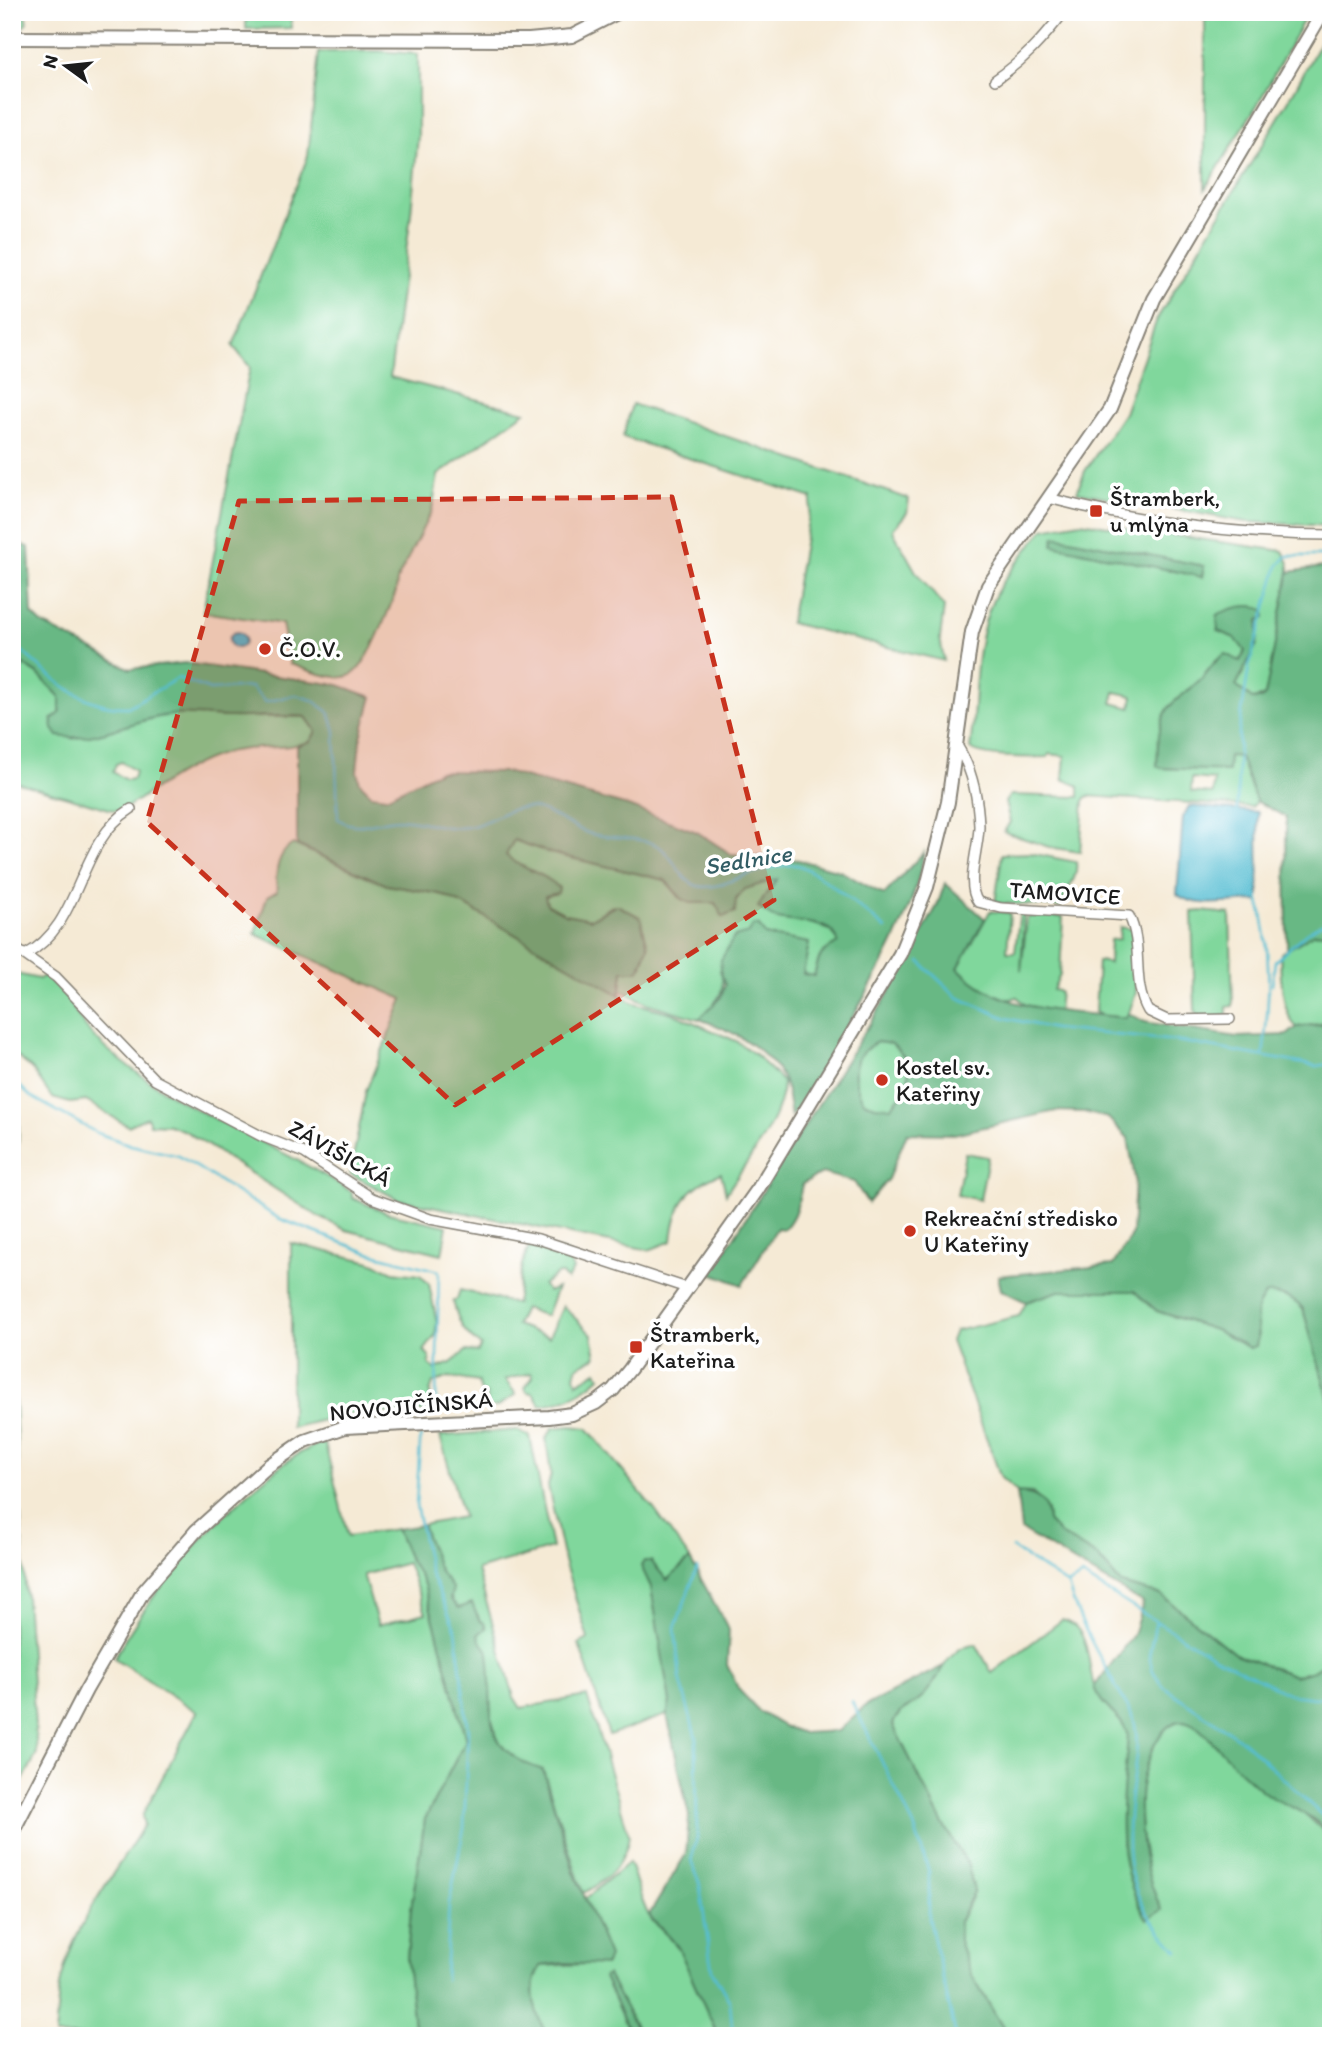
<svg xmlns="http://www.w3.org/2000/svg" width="1343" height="2048" font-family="Itim,sans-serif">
	<rect width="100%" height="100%" fill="#fff"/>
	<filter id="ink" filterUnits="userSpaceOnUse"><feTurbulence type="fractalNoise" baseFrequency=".0143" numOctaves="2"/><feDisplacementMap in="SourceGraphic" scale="14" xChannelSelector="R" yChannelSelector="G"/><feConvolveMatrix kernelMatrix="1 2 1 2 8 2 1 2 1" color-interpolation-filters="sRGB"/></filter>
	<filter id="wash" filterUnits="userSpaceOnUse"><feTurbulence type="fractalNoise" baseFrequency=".00686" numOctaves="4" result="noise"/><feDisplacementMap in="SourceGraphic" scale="28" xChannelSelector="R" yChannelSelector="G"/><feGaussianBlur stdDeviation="1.57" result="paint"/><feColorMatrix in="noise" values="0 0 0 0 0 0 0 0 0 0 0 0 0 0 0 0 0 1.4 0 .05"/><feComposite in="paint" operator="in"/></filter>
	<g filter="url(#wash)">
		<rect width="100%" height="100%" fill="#f5ead5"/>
		<path fill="#80d79c" stroke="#4e7a5c" stroke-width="2" fill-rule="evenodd" d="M 246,12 L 291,12 L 291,28 L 246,29 Z
			M 1205,12 L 1308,12 L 1259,102 L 1205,189 Z
			M11 20a8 8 0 1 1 16 0a8 8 0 1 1-16 0Z
			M 1331,22 L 1331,526 L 1246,522 L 1077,492 L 1085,471 L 1124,413 L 1157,319 L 1289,100 Z
			M 378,51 L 418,54 L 418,136 L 411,213 L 390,377 L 525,412 L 438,475 L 432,510 L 397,580 L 396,592 C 388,610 367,671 349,676 C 333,681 305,669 290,664 L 282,624 L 203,612 L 250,367 L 233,346 L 308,156 L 319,52 Z
			M 632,404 L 909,499 L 907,513 L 893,529 L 894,533 L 916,572 L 944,607 L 940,638 L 944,661 L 790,623 L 812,498 L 623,437 Z
			M 1080,522 L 1283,551 L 1289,563 L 1289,572 L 1265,696 L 1252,699 L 1236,686 L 1257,644 L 1259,620 L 1265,617 L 1265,611 L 1218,631 L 1235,638 L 1245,650 L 1240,661 L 1217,659 L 1201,679 L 1171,705 L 1161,725 L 1157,766 L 1161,768 L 1227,771 L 1229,755 L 1240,757 L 1256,801 L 1252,807 L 1087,796 L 1084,801 L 1080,852 L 1049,847 L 1004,832 L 1010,822 L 1005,802 L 1010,795 L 1079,797 L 1079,786 L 1063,779 L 1065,756 L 1049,754 L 1048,757 C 1030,758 983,758 970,749 C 977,700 972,646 993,600 C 1005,574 1027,551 1044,529 ZM 1115,692 L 1133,696 L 1131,708 L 1112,703 ZM 1192,778 L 1214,780 L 1213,794 L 1191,792 Z
			M 24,664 L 38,674 L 60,697 L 60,713 L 52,720 L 73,739 L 159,717 L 191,712 L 226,717 L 306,717 L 316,731 L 311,741 C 284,751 253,744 225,753 C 189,763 156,789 124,809 L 116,811 L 12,781 L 12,687 ZM 121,762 L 135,771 L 133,779 L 126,780 L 113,772 L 116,764 Z
			M 514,840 L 550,853 L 665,880 L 681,899 L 690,903 L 715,903 L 723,917 L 745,889 L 778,878 L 762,900 C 773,906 785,914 797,919 C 809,924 835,926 838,943 C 819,955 820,952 814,976 L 803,974 L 809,943 L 765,935 L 759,926 L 749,934 L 734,937 L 720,970 C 728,994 715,1003 699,1019 L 647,1003 L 621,990 L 623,971 L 642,966 L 648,946 L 622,909 L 612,906 L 591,919 L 565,914 L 547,904 L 545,896 L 557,893 C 545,870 525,874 505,855 Z
			M 293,844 L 387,885 L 440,894 L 466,906 L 634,1003 L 672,1013 L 736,1041 L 756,1055 L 783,1082 C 781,1123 746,1161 726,1194 L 721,1173 C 688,1186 675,1205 672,1241 L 649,1250 L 397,1199 L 350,1174 L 366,1091 L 403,999 L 255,934 L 267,897 L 277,891 C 275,874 276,854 293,844 Z
			M 1030,853 L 1076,862 C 1079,881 1063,891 1061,907 L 995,903 L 1002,854 Z
			M 990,911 L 1010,913 L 1007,952 L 1015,952 L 1019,918 L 1021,914 L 1024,915 L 1021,971 L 1027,918 L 1034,915 L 1063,917 L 1060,974 L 1053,990 L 1060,991 L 1058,1012 L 1026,1005 L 1017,997 C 997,1007 972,982 958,968 Z
			M 1201,911 L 1230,914 L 1233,1006 L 1227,1007 L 1227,1014 L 1216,1019 L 1198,1018 L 1195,1010 L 1192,912 Z
			M 1120,927 L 1132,929 L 1136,993 L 1127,1018 L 1103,1016 L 1095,1012 L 1098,961 L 1109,963 L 1110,940 L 1119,939 Z
			M 1331,931 L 1331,1022 L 1297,1027 C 1283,1018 1279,970 1281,953 L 1313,934 Z
			M 12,973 L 39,979 L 44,976 C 66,991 70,1004 84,1025 C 96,1041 116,1057 132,1069 C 199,1119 282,1146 352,1192 L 352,1198 L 388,1213 L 447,1226 L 442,1254 L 346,1230 L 319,1217 L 185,1131 L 169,1125 L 150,1124 L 147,1117 L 128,1126 L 86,1101 L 70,1103 L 52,1098 L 32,1069 L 12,1052 Z
			M 877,1042 L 892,1044 L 909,1062 L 908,1087 L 891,1108 L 875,1106 L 863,1101 C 850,1076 850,1056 877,1042 Z
			M 12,1102 L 19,1117 L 12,1329 Z
			M 965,1153 L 988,1157 L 980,1200 L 957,1195 Z
			M 531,1242 L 566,1252 L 573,1270 L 567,1280 L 562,1274 L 557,1274 L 543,1285 L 548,1292 L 557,1288 L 546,1316 L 524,1308 L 516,1325 L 549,1337 L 563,1306 L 592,1335 L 596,1357 L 578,1366 L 575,1375 L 577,1383 L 597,1371 L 600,1377 C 583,1393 563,1403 540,1405 L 533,1393 L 527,1392 L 525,1387 L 533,1377 L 531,1373 L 505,1380 L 516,1394 L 497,1407 L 488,1407 L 487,1395 L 481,1392 L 478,1382 L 449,1377 L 433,1383 L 430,1392 L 431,1411 L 348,1414 L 291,1428 L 291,1243 L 371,1262 L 393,1272 L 420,1275 L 429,1284 L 437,1323 L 435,1336 L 424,1351 L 430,1358 L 429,1364 L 435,1369 L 451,1363 L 466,1351 L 478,1352 L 481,1346 C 463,1332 459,1324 453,1301 L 457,1299 L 460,1290 L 516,1304 L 522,1264 Z
			M 1059,1291 L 1134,1291 L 1157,1311 L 1215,1330 L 1250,1348 L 1258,1339 L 1255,1310 L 1265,1294 C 1281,1293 1293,1298 1303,1309 L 1331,1407 L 1331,1659 L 1313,1671 L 1295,1676 L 1235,1654 L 1161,1595 L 1121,1584 L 1098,1557 L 1060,1534 L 1048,1521 L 1047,1510 L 1033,1493 L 1017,1492 L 1001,1478 L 951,1341 L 955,1331 L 1019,1316 L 1026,1302 Z
			M 12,1336 L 20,1512 L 37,1754 L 12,1801 Z
			M 570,1426 L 587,1428 L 654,1509 L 690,1559 L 667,1580 L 656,1569 L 642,1566 L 651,1587 L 670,1702 L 667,1715 L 609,1735 L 579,1644 L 588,1639 L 564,1561 L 548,1486 L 551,1474 L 546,1438 L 553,1428 Z
			M 517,1430 L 530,1436 L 552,1548 L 477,1570 L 514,1697 L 521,1708 L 587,1696 L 629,1835 C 626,1862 607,1881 583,1893 L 543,1770 C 533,1767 521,1765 512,1758 C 487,1738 487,1682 488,1653 L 479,1642 L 478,1635 L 481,1630 L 478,1615 L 453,1605 L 448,1582 L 440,1572 L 422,1525 L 463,1517 L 440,1436 Z
			M 321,1443 L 325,1444 L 348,1536 L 396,1529 L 408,1557 L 424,1584 L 466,1740 L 425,1819 L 411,1909 L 407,1960 L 415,2036 L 55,2036 C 57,2017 57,1995 62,1977 C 75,1921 116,1873 144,1825 L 142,1816 L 197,1712 L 114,1658 C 149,1596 190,1546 242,1499 C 266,1477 290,1455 321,1443 ZM 407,1563 L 426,1613 L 378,1625 L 363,1575 Z
			M 1062,1620 C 1091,1626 1087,1664 1094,1686 C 1101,1709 1122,1715 1128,1736 L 1122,1844 L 1162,1910 C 1145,1878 1139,1835 1140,1798 C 1140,1777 1154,1730 1176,1722 C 1184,1719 1191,1723 1197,1726 L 1268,1795 L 1302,1811 L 1329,1836 L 1331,2036 L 1008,2036 L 971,1974 L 959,1941 L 959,1922 L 972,1898 L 973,1886 L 968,1865 L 941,1821 L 893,1725 C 897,1710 913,1706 923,1696 C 937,1682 941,1664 956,1652 C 962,1647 968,1644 976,1644 L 992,1673 Z
			M 629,1862 C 636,1879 640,1899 649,1916 C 658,1930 671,1936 679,1949 L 718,2036 L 640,2036 L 604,1977 L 631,2036 L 547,2036 C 535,2014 526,1989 541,1966 L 588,1964 L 603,1942 L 585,1899 Z"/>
		<path fill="#68b884" stroke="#426a50" stroke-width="2" fill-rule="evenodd" d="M 1055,536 L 1204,566 L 1202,577 L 1053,545 Z
			M 12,542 L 29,547 L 32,614 L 42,624 L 130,669 L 185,663 L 339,685 L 372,697 L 360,741 L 357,771 L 360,783 L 372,795 L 386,797 L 439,771 L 506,772 L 628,806 L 697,832 L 731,854 L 799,860 L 840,871 L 884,895 L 924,852 C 914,931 833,1047 791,1117 C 789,1105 788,1089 783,1079 C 766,1047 732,1030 699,1019 L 721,997 L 725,984 L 720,970 L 721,960 L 734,937 L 749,933 L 753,925 L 759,926 L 765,935 L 809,943 L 803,974 L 814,976 C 821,952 818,955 838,943 C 834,918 795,924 778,919 C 770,917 764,911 758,907 L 777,879 L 745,889 L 736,899 L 735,912 L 723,917 L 715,903 L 690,903 L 682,899 L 665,880 L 550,853 L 514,840 L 506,855 C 521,870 544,872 559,888 L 558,893 L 545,896 L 547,904 L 565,914 L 591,919 L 617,905 L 640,917 L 648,946 L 639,971 L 623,971 L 620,995 L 466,906 L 440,894 L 387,885 L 297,845 L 297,746 L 311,741 L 316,731 L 306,717 C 281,714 256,718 231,717 C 206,717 186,712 162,716 C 127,722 93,743 58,736 L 53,729 L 52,720 L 60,713 L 60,697 L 38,674 L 12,658 Z
			M 1331,566 L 1331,931 L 1313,934 L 1287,950 L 1286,817 L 1256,801 L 1240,757 L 1229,756 L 1228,771 L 1161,768 L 1157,766 C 1158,746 1157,718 1173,703 C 1183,694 1194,687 1202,678 C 1210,669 1215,660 1225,654 L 1240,661 L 1245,651 L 1235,638 L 1218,631 L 1217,615 C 1230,608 1252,601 1265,611 L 1265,617 L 1259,620 L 1257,644 L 1236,686 L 1252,699 L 1261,699 L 1265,696 L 1289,572 Z
			M 945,883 L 985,919 L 958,968 C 1004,1015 1068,1010 1126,1018 L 1128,1013 L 1145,1022 L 1237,1037 L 1287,1035 L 1297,1027 L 1331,1024 L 1331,1407 L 1303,1309 C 1293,1298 1281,1293 1266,1294 C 1248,1316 1262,1323 1256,1346 L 1250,1348 L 1215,1330 L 1157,1311 L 1134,1291 L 1059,1291 L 1026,1302 L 1001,1290 L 998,1276 L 1113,1265 L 1132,1234 L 1135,1179 L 1128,1138 L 1108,1118 L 1084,1112 L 1056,1111 L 954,1134 L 907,1133 L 888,1179 L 868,1203 L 854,1182 L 822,1173 L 802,1184 C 799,1201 796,1217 784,1229 L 777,1228 L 742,1285 L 711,1273 L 886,998 L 937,906 ZM 877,1042 L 892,1044 L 909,1062 L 908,1087 L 891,1107 L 875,1106 L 863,1101 C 850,1076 850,1056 877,1042 Z
			M 1017,1493 C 1036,1493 1047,1500 1048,1521 L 1060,1534 L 1098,1557 L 1121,1584 L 1161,1595 L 1235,1654 L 1295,1676 L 1313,1671 L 1331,1659 L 1331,1844 C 1323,1814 1291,1810 1268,1795 C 1242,1777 1221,1748 1197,1727 C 1191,1723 1184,1719 1176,1722 C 1154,1730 1140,1777 1140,1799 C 1139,1836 1145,1878 1162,1910 L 1147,1919 C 1110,1860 1123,1801 1128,1736 C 1122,1714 1101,1709 1094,1687 L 1133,1635 L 1143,1603 L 1021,1530 Z
			M 422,1525 L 440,1572 L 453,1589 L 450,1599 L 459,1608 L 472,1603 L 479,1620 L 484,1623 L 486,1628 L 478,1635 C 479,1644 487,1645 488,1653 C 496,1709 474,1748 543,1770 L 574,1872 L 609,1956 L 606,1965 L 564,1963 L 540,1966 C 526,1989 536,2014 547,2036 L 415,2036 L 407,1960 L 411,1909 L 425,1819 L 466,1740 L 424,1584 L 408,1557 L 396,1529 Z
			M 690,1559 L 729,1630 L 727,1665 L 739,1690 L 760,1712 L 783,1726 L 803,1733 L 838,1731 L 865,1706 L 943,1666 C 937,1681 929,1692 916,1702 C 907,1710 896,1711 893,1725 L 941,1821 L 968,1865 L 974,1891 L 959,1922 L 959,1941 L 971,1974 L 1008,2036 L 718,2036 L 679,1949 C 671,1936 659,1928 649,1915 L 686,1854 L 689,1816 L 667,1715 L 670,1702 L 651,1587 L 641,1566 L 644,1561 L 651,1561 L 667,1580 Z
			M 608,1975 L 640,2036 L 631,2036 L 604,1977 Z"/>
		<path fill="#56bed3" stroke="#396d78" stroke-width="2" d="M229 640a8 8 0 1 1 16 0a8 8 0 1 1-16 0Z
			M 1189,806 L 1258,812 L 1259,901 C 1237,901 1194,910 1177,894 L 1183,817 Z"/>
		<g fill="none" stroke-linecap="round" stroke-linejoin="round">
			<path stroke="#56bed3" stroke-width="2.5" d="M 12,642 C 44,671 80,709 128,707 L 178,678 L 210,690 L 251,687 L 265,702 L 296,695 L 312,700 L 329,712 L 335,731 L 338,819 C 358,833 378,819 399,819 C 424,820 448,832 473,826 C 493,821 511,804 533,808 C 554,812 571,828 591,834 C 611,839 640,836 658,846 C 674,855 681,883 698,886 C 714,890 735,879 749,874 C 762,870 782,864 796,865 C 814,867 869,916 886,929
				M 1237,811 L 1239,731 L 1249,666 L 1278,566 L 1287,556 L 1331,556
				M 1258,896 C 1272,951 1270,1000 1263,1056
				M 920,962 L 957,997 L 1006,1018 L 1054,1029 L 1177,1041 L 1316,1066 L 1331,1064
				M 1272,985 L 1275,961 L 1306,933 L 1331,918
				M 12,1079 L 30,1096 L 97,1133 L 131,1145 L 179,1156 L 278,1218 L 369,1253 L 439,1271 L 436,1401 L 427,1417
				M 421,1429 L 416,1505 L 430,1573 L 456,1630 L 468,1732 L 464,1828 L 449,1904 L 445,1980
				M 1012,1548 L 1068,1585 C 1078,1621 1098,1653 1116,1687 C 1122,1698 1133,1712 1135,1725 C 1139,1744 1135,1765 1132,1784 C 1124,1858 1123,1895 1178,1951
				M 697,1568 L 675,1628 L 680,1678 L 696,1738 L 697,1838 L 691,1861 L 699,1880 L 712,1971 L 730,2002 L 732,2026
				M 1068,1585 L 1082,1576 L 1213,1656 L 1291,1695 L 1315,1698 L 1331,1695
				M 1156,1621 L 1149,1656 L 1153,1671 L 1164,1687 L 1248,1745 L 1331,1824
				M 852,1702 L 914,1826 L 929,1872 L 929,1918 L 956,2036"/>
		</g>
	</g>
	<g filter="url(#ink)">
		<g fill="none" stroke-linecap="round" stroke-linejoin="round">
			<g stroke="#888378" stroke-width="12">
				<path id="minor" d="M 995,80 C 1023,61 1043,39 1064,12
					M 1048,498 C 1140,522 1236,535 1331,535
					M 958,747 C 973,771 978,797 979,826 C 979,847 965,884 978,902 L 1001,908 L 1129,916 C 1144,946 1131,982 1148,1011 L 1167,1020 L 1230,1019
					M 12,946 L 56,977 L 155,1080 L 261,1136 L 304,1153 L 372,1198 L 430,1219 L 538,1239 L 687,1288
					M 25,955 C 83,925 76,843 131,809"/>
			</g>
			<g stroke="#888378" stroke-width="16">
				<path id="tertiary" d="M 12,38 L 529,40 L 572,36 L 619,12
					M 12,1833 L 86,1690 L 143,1592 L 196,1531 L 268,1466 L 305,1441 L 345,1427 L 549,1417 L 572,1414 L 596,1403 L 613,1390 L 630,1369 L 758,1189 L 900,954 L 927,887 L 948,802 L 972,632 L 988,586 L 1110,409 L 1154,299 L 1323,12"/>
			</g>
			<use href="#minor" stroke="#fff" stroke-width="9"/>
			<use href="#tertiary" stroke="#fff" stroke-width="12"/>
		</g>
	</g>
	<path fill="#c8321e" fill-opacity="0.2" stroke="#c8321e" stroke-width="5" stroke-dasharray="14 9" stroke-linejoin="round" d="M 672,497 L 774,900 L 455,1105 L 147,822 L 239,501 Z"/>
	<g fill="#c8321e" stroke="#fff" stroke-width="2.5">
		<rect x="1089" y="504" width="14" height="14" rx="3.5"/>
		<circle cx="265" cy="649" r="7"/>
		<circle cx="882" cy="1080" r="7"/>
		<circle cx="910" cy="1231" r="7"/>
		<rect x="629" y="1340" width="14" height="14" rx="3.5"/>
	</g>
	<g text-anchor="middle" stroke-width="7" stroke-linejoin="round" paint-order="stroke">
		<g font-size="23" fill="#1c1c1c" stroke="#fff" text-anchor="start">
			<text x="1110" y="506">Štramberk,<tspan x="1110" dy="26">u mlýna</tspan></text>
			<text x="279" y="657">Č.O.V.</text>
			<text x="896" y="1075">Kostel sv.<tspan x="896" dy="26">Kateřiny</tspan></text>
			<text x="924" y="1226">Rekreační středisko<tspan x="924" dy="26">U Kateřiny</tspan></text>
			<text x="650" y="1342">Štramberk,<tspan x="650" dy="26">Kateřina</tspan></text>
		</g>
		<g font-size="23" fill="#1c1c1c" stroke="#fff">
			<text transform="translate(1065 893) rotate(4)" y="8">TAMOVICE</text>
			<text transform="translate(340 1153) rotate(29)" y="8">ZÁVIŠICKÁ</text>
			<text transform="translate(411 1406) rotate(-5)" y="8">NOVOJIČÍNSKÁ</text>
		</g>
		<g font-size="24" font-style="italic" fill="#335d65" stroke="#fff">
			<text transform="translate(748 860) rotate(-9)" y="8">Sedlnice</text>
		</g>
	</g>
	<rect width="1343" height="2048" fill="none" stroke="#fff" stroke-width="42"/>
	<g transform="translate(66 66) rotate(285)" stroke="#ffffff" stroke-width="5" paint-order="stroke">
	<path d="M0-5L12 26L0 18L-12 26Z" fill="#1c1c1c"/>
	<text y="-10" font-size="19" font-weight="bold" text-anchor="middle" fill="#1c1c1c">N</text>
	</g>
</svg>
